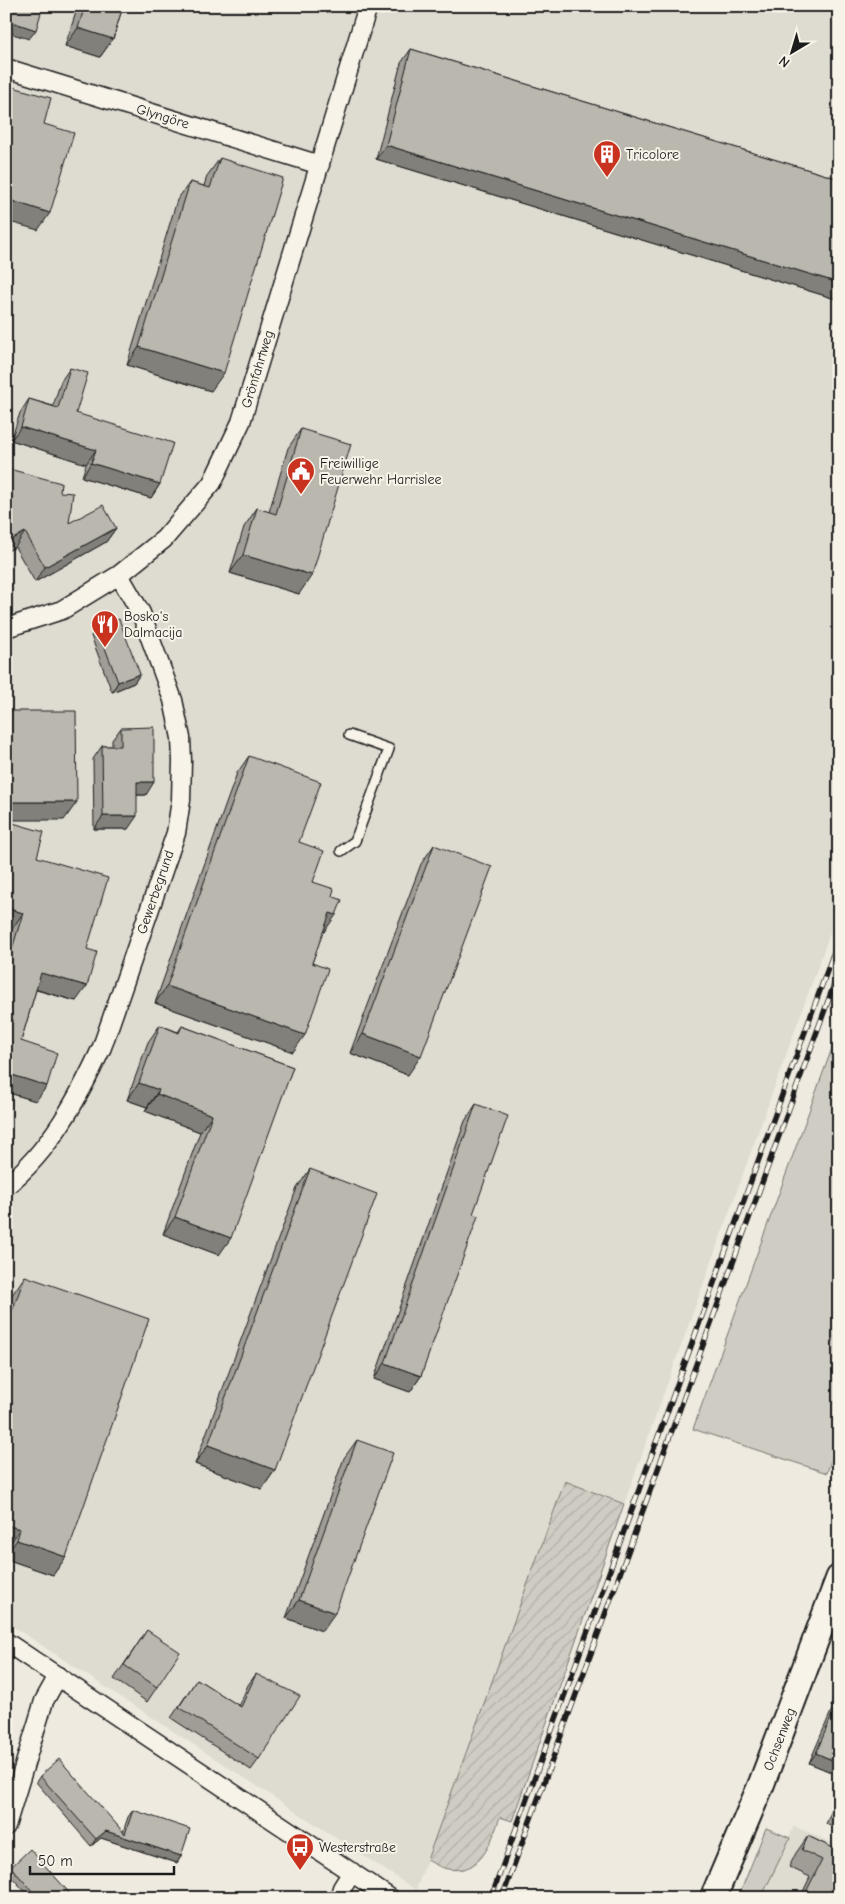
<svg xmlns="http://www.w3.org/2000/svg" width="845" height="1904" font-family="'Comic Neue',sans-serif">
	<defs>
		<pattern id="garden-furrows" width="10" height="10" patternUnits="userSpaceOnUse" patternTransform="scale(1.25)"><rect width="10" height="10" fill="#cfccc3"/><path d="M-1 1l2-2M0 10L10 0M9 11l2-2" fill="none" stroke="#b1afa7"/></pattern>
	</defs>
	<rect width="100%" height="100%" fill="#eeeae0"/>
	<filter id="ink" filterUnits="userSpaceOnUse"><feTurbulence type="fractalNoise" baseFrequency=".02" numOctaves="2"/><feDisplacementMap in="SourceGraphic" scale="10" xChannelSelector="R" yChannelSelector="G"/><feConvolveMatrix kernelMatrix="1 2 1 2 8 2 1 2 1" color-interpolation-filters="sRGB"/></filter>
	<g filter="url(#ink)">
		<path fill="#dedbd1" d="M 6,6 L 839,6 L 839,908 L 624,1504 L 565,1482 L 416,1890 L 6,1622 Z
			M 794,1826 L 839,1846 L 839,1898 L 761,1898 Z"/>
		<path fill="#cfccc3" stroke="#767470" d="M 839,1029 L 839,1436 L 827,1473 L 693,1429 Z
			M 766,1828 L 790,1838 L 761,1898 L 738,1898 Z"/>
		<path fill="url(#garden-furrows)" stroke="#767470" d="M 565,1481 L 624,1504 L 512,1821 L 500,1817 C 491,1842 482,1875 448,1869 C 441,1868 433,1863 427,1860 Z"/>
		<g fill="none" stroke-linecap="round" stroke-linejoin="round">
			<g stroke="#1c1c1c" stroke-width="12">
				<path id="service" d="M 341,851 L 355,841 L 389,749 L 349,735"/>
			</g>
			<g stroke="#1c1c1c" stroke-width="21">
				<path id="minor" d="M 6,68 L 320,165
					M 6,628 L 62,610 L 119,575 L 164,539 L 212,483 L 241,422 L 368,6
					M 6,1186 C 50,1151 79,1097 102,1047 L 176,833 L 181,800 L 182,761 L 181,738 L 173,700 L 141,613 L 119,575
					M 6,1642 L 390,1898
					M 6,1826 L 44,1701 L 58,1676
					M 339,1898 L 342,1888 L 352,1872"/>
			</g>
			<g stroke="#1c1c1c" stroke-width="29">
				<path id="secondary" d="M 713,1898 L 761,1785 L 839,1578"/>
			</g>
			<use href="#service" stroke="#f7f3e8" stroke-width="9"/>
			<use href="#minor" stroke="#f7f3e8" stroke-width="18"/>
			<use href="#secondary" stroke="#f7f3e8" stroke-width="25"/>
			<g stroke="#1c1c1c" stroke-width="5.5">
				<path id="rail" d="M 491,1898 L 839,938
					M 502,1898 L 839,971"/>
			</g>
			<use href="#rail" stroke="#f7f3e8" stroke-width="4" stroke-dasharray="11" stroke-linecap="butt"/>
		</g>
		<path fill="#a09d96" stroke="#1c1c1c" d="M 78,6 L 123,6 L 113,39 L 100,57 L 65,46 Z
			M 411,49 L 839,179 L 839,300 L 376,159 L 401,63 Z
			M 220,158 L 211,391 L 127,365 L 177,200 L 190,182 L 204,186 L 207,176 Z
			M 70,368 L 76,413 L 160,484 L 151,498 L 82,477 L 86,464 L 11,440 L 20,413 L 29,399 L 53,406 L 61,381 Z
			M 301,429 L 299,594 L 230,573 L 244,527 L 257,508 L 269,512 L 288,448 Z
			M 6,461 L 9,469 L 60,492 L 69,523 L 116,528 L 106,542 L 35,582 L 15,547 L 6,552 Z
			M 97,627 L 140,674 L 134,683 L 112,692 L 91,636 Z
			M 121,728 L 146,795 L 137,795 L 128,829 L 94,829 L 93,759 L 102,746 L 112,746 L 112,740 Z
			M 249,756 L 299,842 L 313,882 L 332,896 L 324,932 L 323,931 L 312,963 L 293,1052 L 155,1003 L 237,773 Z
			M 434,845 L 408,1075 L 350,1053 L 421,864 Z
			M 37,857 L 87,949 L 76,1001 L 36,990 L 21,1041 L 36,1101 L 6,1092 L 6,949 L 12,929 Z
			M 160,1025 L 178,1032 L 182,1026 L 293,1067 L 219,1255 L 163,1234 L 200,1132 L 145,1111 L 147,1107 L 127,1100 L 148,1042 Z
			M 476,1104 L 473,1214 L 421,1376 L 410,1392 L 374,1379 L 465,1121 Z
			M 310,1169 L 275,1470 L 262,1489 L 195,1464 L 297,1188 Z
			M 25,1276 L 66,1557 L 53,1575 L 6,1559 L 6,1551 L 7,1548 L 6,1548 L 6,1310 L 12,1295 Z
			M 357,1440 L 322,1631 L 286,1618 L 344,1458 Z
			M 147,1630 L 157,1687 L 147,1702 L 114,1679 Z
			M 256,1674 L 259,1759 L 251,1770 L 171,1718 L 197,1679 L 239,1706 L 248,1685 Z
			M 839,1686 L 839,1783 L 833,1780 L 836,1774 L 809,1763 L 833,1707 L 831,1706 Z
			M 40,1776 L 123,1832 L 128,1817 L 133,1810 L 181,1856 L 177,1863 L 101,1838 L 91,1846 L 36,1782 Z
			M 839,1793 L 839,1830 L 826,1824 Z
			M 808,1836 L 839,1851 L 839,1898 L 800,1898 L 810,1877 L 789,1867 L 796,1853 Z
			M 11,1867 L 74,1898 L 29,1896 L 7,1872 Z"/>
		<path fill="#82807a" stroke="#1c1c1c" d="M 6,20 L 36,30 L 29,39 L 6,32 Z
			M 78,28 L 113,39 L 100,57 L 65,46 Z
			M 386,145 L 839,283 L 839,300 L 376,159 Z
			M 6,199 L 50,213 L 38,230 L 6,221 Z
			M 139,347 L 224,373 L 211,391 L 127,365 Z
			M 21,427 L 96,450 L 86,464 L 11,440 Z
			M 91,463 L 160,484 L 151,498 L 82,477 Z
			M 116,528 L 106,542 L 35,582 L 45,567 Z
			M 25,532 L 15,547 L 6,552 L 6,543 Z
			M 243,555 L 312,575 L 299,594 L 230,573 Z
			M 140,674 L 134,683 L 112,692 L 118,682 Z
			M 137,782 L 154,782 L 146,795 L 128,795 Z
			M 6,802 L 77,802 L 64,820 L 6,820 Z
			M 103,816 L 137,816 L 128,829 L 94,829 Z
			M 6,908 L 23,913 L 12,929 L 6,927 Z
			M 330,913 L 336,915 L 324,932 L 318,930 Z
			M 41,973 L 87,986 L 76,1001 L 31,988 Z
			M 167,986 L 305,1035 L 293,1052 L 155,1003 Z
			M 363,1034 L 421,1056 L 408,1075 L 350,1053 Z
			M 6,1073 L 47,1086 L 36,1101 L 6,1092 Z
			M 139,1083 L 159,1090 L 147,1107 L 127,1100 Z
			M 157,1094 L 212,1115 L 200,1132 L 145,1111 Z
			M 175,1217 L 231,1238 L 219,1255 L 163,1234 Z
			M 385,1363 L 421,1376 L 410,1392 L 374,1379 Z
			M 208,1445 L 275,1470 L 262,1489 L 195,1464 Z
			M 6,1525 L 20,1529 L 7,1548 L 6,1548 Z
			M 17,1540 L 66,1557 L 53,1575 L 6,1559 L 6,1554 Z
			M 299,1600 L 335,1613 L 322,1631 L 286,1618 Z
			M 837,1696 L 839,1697 L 839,1698 L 833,1707 L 831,1706 Z
			M 816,1753 L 839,1763 L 839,1770 L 836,1774 L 809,1763 Z
			M 839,1772 L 839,1783 L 833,1780 Z
			M 106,1831 L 181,1856 L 177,1863 L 101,1838 L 91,1846 L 96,1839 Z"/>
		<path fill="#bab7af" stroke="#1c1c1c" d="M 6,6 L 43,6 L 36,30 L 6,20 Z
			M 85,6 L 123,6 L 113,39 L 78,28 Z
			M 411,49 L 839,179 L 839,283 L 386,145 Z
			M 6,85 L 51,98 L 44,124 L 74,133 L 50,213 L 6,199 Z
			M 220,158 L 283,178 L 224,373 L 139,347 L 190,182 L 210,188 Z
			M 70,368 L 88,373 L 76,413 L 173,443 L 160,484 L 91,463 L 96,450 L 21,427 L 29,399 L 58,408 Z
			M 301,429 L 351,444 L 312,575 L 243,555 L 257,508 L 276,514 Z
			M 6,461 L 9,469 L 61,483 L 60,492 L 73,493 L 69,523 L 103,505 L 116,528 L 45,567 L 25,532 L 6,543 Z
			M 119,619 L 140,674 L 118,682 L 97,627 Z
			M 6,711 L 76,711 L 77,802 L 6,802 Z
			M 154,727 L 154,782 L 137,782 L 137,816 L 103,816 L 102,746 L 121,746 L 121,728 Z
			M 249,756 L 321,782 L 299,842 L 324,851 L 313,882 L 334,889 L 332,896 L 342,900 L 336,915 L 330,913 L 312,963 L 328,969 L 305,1035 L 167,986 Z
			M 6,821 L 44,832 L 37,857 L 108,878 L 87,949 L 97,952 L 87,986 L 41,973 L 21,1041 L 57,1053 L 47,1086 L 6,1073 L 6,969 L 23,913 L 6,908 Z
			M 434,845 L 492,867 L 421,1056 L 363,1034 Z
			M 160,1025 L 179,1033 L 182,1026 L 293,1067 L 231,1238 L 175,1217 L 212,1115 L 157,1094 L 159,1090 L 139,1083 Z
			M 476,1104 L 508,1116 L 473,1214 L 478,1216 L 421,1376 L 385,1363 Z
			M 310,1169 L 377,1194 L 275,1470 L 208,1445 Z
			M 25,1276 L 149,1319 L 66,1557 L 17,1540 L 20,1529 L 6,1525 L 6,1328 Z
			M 357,1440 L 393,1453 L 335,1613 L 299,1600 Z
			M 147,1630 L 180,1652 L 157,1687 L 124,1665 Z
			M 256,1674 L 300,1696 L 259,1759 L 179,1707 L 197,1679 L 241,1707 Z
			M 839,1699 L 839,1763 L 816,1753 Z
			M 6,1747 L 12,1753 L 6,1758 Z
			M 59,1759 L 125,1834 L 133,1810 L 190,1829 L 181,1856 L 106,1831 L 96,1839 L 40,1776 Z
			M 839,1799 L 839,1818 L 832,1815 Z
			M 808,1836 L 839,1851 L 839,1898 L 803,1898 L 822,1860 L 802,1850 Z
			M 30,1849 L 74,1898 L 27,1898 L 33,1892 L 11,1867 Z"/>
	</g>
	<defs>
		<g id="building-pin" transform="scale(1.4375)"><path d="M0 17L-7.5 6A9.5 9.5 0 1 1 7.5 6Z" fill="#c8321e" stroke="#f7f3e8"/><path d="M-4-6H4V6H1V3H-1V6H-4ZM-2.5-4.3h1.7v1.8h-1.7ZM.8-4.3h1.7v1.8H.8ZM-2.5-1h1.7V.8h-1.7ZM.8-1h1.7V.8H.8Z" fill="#fff"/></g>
		<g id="civic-pin" transform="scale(1.4375)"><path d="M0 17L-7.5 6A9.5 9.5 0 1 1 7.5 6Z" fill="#c8321e" stroke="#f7f3e8"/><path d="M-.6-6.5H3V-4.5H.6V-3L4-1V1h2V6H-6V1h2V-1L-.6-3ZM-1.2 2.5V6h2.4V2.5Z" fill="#fff"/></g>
		<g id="restaurant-pin" transform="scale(1.4375)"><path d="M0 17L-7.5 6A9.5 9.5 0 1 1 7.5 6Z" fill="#c8321e" stroke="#f7f3e8"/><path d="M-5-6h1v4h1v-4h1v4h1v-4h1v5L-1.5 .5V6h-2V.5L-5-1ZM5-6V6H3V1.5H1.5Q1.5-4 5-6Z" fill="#fff"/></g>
		<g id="bus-pin" transform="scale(1.4375)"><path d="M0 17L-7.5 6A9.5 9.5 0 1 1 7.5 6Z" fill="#c8321e" stroke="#f7f3e8"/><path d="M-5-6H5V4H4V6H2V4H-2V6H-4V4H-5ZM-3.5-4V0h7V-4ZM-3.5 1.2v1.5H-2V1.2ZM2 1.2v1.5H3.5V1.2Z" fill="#fff"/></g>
	</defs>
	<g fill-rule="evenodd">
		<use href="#building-pin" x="607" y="154"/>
		<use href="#civic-pin" x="301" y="471"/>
		<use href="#restaurant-pin" x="105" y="624"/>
		<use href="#bus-pin" x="300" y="1847"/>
	</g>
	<g text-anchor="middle" stroke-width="4" stroke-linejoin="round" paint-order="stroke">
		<g font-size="14" fill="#1c1c1c" stroke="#f7f3e8">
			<text transform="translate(163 116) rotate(17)" y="5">Glyngöre</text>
			<text transform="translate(257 369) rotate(-73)" y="5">Grönfahrtweg</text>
			<text transform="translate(155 892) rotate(-71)" y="5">Gewerbegrund</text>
			<text transform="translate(779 1739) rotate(-69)" y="5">Ochsenweg</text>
		</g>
		<g font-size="14" fill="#1c1c1c" stroke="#f7f3e8" text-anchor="start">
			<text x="626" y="159">Tricolore</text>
			<text x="320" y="468">Freiwillige<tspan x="320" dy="16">Feuerwehr Harrislee</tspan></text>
			<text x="124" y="621">Bosko's<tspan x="124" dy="16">Dalmacija</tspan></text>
			<text x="319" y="1852">Westerstraße</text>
		</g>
	</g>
	<rect width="845" height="1904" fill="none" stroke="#f7f3e8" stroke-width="25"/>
	<rect x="12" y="12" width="820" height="1879" fill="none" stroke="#1c1c1c" stroke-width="2" filter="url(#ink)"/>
	<g transform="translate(792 52) rotate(218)" stroke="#f7f3e8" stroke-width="4" paint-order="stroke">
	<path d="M0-4L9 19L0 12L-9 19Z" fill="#1c1c1c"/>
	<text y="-8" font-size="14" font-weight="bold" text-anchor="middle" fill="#1c1c1c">N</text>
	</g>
	<path d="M30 1866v8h144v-8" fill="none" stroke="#1c1c1c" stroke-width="2.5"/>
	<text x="38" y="1866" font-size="15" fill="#1c1c1c" stroke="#f7f3e8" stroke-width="4" paint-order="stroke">50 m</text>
</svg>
